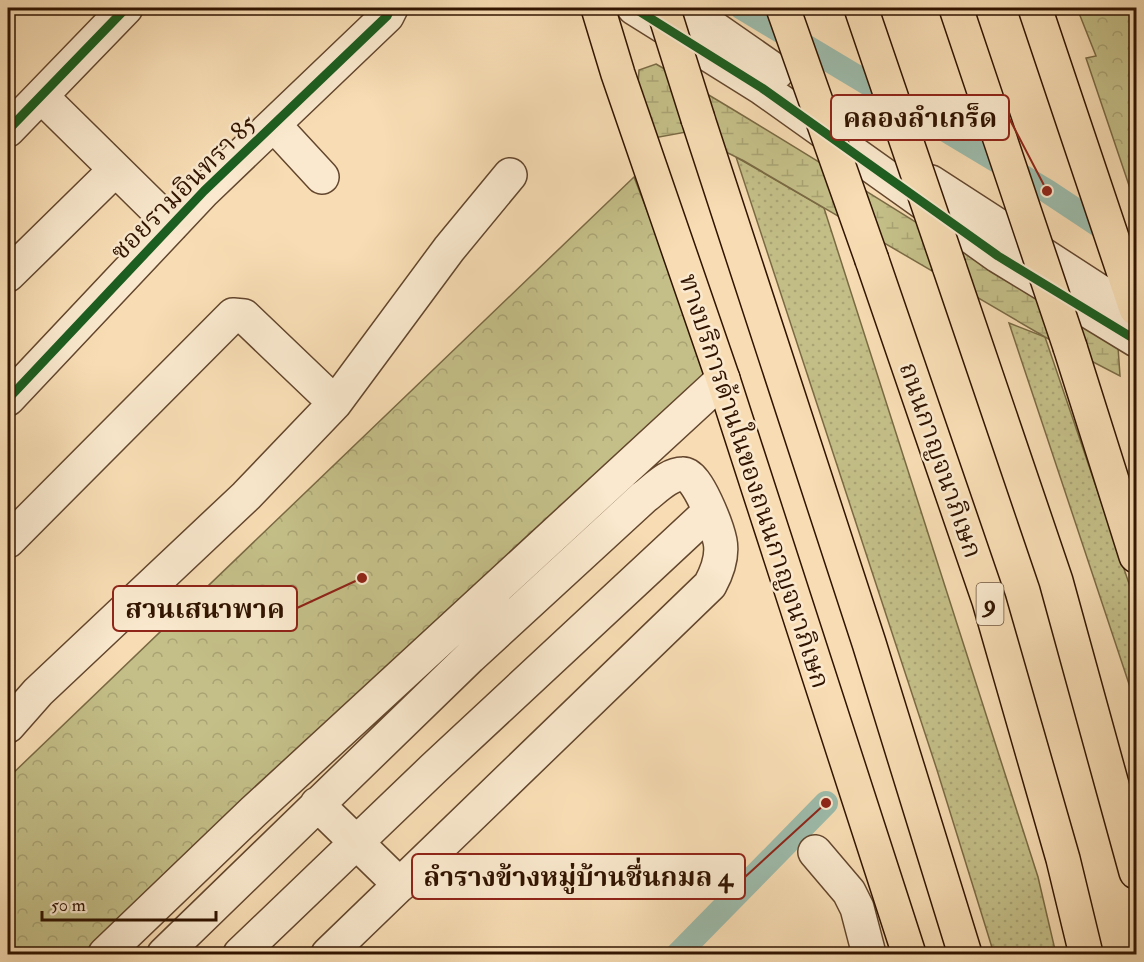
<svg xmlns="http://www.w3.org/2000/svg" width="1144" height="962" font-family="'IM FELL Double Pica','Noto Serif Thai',serif">
	<defs>
		<pattern id="grass-dots" width="8" height="8" patternUnits="userSpaceOnUse" patternTransform="scale(1.5)"><rect width="8" height="8" fill="#c4bf88"/><path d="M2 2h.1M6 6h.1" fill="none" stroke="#a9a374" stroke-width="1.8" stroke-linecap="round"/></pattern>
		<pattern id="wetland-marsh" width="20" height="14" patternUnits="userSpaceOnUse" patternTransform="scale(1.5)"><rect width="20" height="14" fill="#c4bf88"/><path d="M1 5h8M5 5V1M11 12h8M15 12V8" fill="none" stroke="#a9a374"/></pattern>
		<pattern id="park-crowns" width="20" height="18" patternUnits="userSpaceOnUse" patternTransform="scale(1.5)"><rect width="20" height="18" fill="#c4bf88"/><path d="M2 6a3 3 0 1 1 6 0M12 15a3 3 0 1 1 6 0" fill="none" stroke="#a9a374"/></pattern>
	</defs>
	<rect width="100%" height="100%" fill="#f8ddb4"/>
	<filter id="stains"><feTurbulence type="fractalNoise" baseFrequency=".00333" numOctaves="4"/><feColorMatrix values="0 0 0 0 .2 0 0 0 0 .09 0 0 0 0 .02 0 0 0 .5 -.17"/></filter>
	<radialGradient id="worn" r=".72"><stop offset=".6" stop-color="#630" stop-opacity="0"/><stop offset="1" stop-color="#630" stop-opacity=".3"/></radialGradient>
	<path fill="url(#grass-dots)" stroke="#7a6a44" stroke-width="1.5" d="M 736,157 L 824,208 L 1038,877 L 1056,954 L 994,954 L 937,770 Z
		M 1009,323 L 1045,337 L 1136,604 L 1136,705 Z"/>
	<path fill="url(#wetland-marsh)" stroke="#7a6a44" stroke-width="1.5" d="M 656,64 C 812,154 963,254 1118,347 L 1120,376 L 1045,337 L 744,161 L 686,132 L 654,138 L 638,85 L 639,70 Z"/>
	<path fill="url(#park-crowns)" stroke="#7a6a44" stroke-width="1.5" d="M 1077,8 L 1136,8 L 1136,206 L 1086,58 L 1096,56 Z
		M 634,177 L 712,378 L 126,954 L 8,954 L 8,778 Z"/>
	<g fill="none" stroke-linecap="round" stroke-linejoin="round">
		<path stroke="#9dbcac" stroke-width="24" d="M 742,8 L 1047,191 L 1136,250
			M 678,954 L 826,803"/>
		<g stroke="#63462d" stroke-width="36">
			<path id="minor" d="M 634,8 L 762,88 L 998,256 L 1136,340
				M 678,8 L 711,26 L 777,72
				M 41,96 L 172,225
				M 274,125 L 322,177
				M 8,130 L 126,8
				M 931,182 L 1136,315
				M 8,275 L 115,170
				M 8,399 L 204,191 L 387,16 L 391,8
				M 8,541 L 233,315 L 244,316 L 335,403
				M 8,726 L 38,692 L 246,496 L 335,403 L 449,249 L 510,175
				M 317,804 L 400,885
				M 815,852 L 849,892 L 857,908 L 869,954
				M 105,954 L 253,812 L 723,379
				M 164,954 L 470,657 L 644,497 C 655,489 668,474 683,474 C 697,473 717,527 720,541 C 723,556 717,572 710,585 L 328,954
				M 240,954 L 433,769 L 709,512"/>
		</g>
		<g stroke="#311400" stroke-width="36">
			<path id="major" d="M 598,8 L 618,74 L 723,379 L 909,954
				M 1035,8 L 1136,309"/>
		</g>
		<g stroke="#311400" stroke-width="36">
			<path id="highway" d="M 698,119 L 869,643 L 965,954
				M 872,260 L 989,601 L 1063,859 L 1086,954
				M 949,266 L 1056,581 L 1136,872
				M 1070,347 L 1136,556"/>
		</g>
		<use href="#minor" stroke="#fae9ce" stroke-width="33"/>
		<use href="#major" stroke="#f8ddb4" stroke-width="33"/>
		<use href="#highway" stroke="#f8ddb4" stroke-width="33"/>
		<g stroke="#311400" stroke-width="36" stroke-linecap="butt">
			<path id="highway-bridge" d="M 663,8 L 698,119
				M 783,8 L 872,260
				M 861,8 L 949,266
				M 956,8 L 1070,347"/>
		</g>
		<use href="#highway-bridge" stroke="#f8ddb4" stroke-width="33"/>
		<g stroke="#fae9ce" stroke-width="13">
			<path id="cycleway" d="M 634,8 L 762,88 L 998,256 L 1136,340
				M 8,130 L 126,8
				M 8,399 L 204,191 L 387,16 L 391,8"/>
		</g>
		<use href="#cycleway" stroke="#1b5e20" stroke-width="9"/>
	</g>
	<g text-anchor="middle" stroke-width="5" stroke-linejoin="round" paint-order="stroke">
		<rect fill="#fae9ce" stroke="#6d543e" stroke-width="1.5" x="976.5" y="583" width="27" height="42" rx="4.5"/>
		<g font-size="24" font-weight="bold" fill="#311400">
			<text x="990" y="612">9</text>
		</g>
		<g font-size="26" fill="#311400" stroke="#fae9ce">
			<text transform="translate(183 187) rotate(-45)" y="9">ซอยรามอินทรา 85</text>
			<text transform="translate(941 460) rotate(71)" y="9">ถนนกาญจนาภิเษก</text>
			<text transform="translate(755 481) rotate(72)" y="9">ทางบริการด้านในของถนนกาญจนาภิเษก</text>
		</g>
	</g>
	<path fill="none" stroke="#8f2418" stroke-width="2" d="M1047 191L1009 118M362 578L297 608M826 803L745 877"/>
	<g fill="#8f2418" stroke="#fae9ce" stroke-width="2">
		<circle cx="1047" cy="191" r="6"/>
		<circle cx="362" cy="578" r="6"/>
		<circle cx="826" cy="803" r="6"/>
	</g>
	<g fill="#fae9ce" stroke="#8f2418" stroke-width="2">
		<rect x="831" y="95" width="178" height="45" rx="6"/>
		<rect x="113" y="586" width="184" height="45" rx="6"/>
		<rect x="412" y="854" width="333" height="45" rx="6"/>
	</g>
	<g font-size="27" text-anchor="middle" font-weight="bold" fill="#311400">
		<text x="920" y="127">คลองลำเกร็ด</text>
		<text x="205" y="618">สวนเสนาพาค</text>
		<text x="578" y="886">ลำรางข้างหมู่บ้านชื่นกมล 4</text>
	</g>
	<rect width="1144" height="962" fill="none" stroke="#f8ddb4" stroke-width="30"/>
	<rect x="9" y="9" width="1126" height="944" fill="none" stroke="#311400" stroke-width="3"/>
	<rect x="15" y="15" width="1114" height="932" fill="none" stroke="#311400" stroke-width="1.5"/>
	<path d="M42 911v9h174v-9" fill="none" stroke="#311400" stroke-width="3"/>
	<text x="51" y="911" font-size="18" fill="#311400" stroke="#fae9ce" stroke-width="4.5" paint-order="stroke">50 m</text>
	<rect width="100%" height="100%" filter="url(#stains)"/>
	<rect width="100%" height="100%" fill="url(#worn)"/>
</svg>
